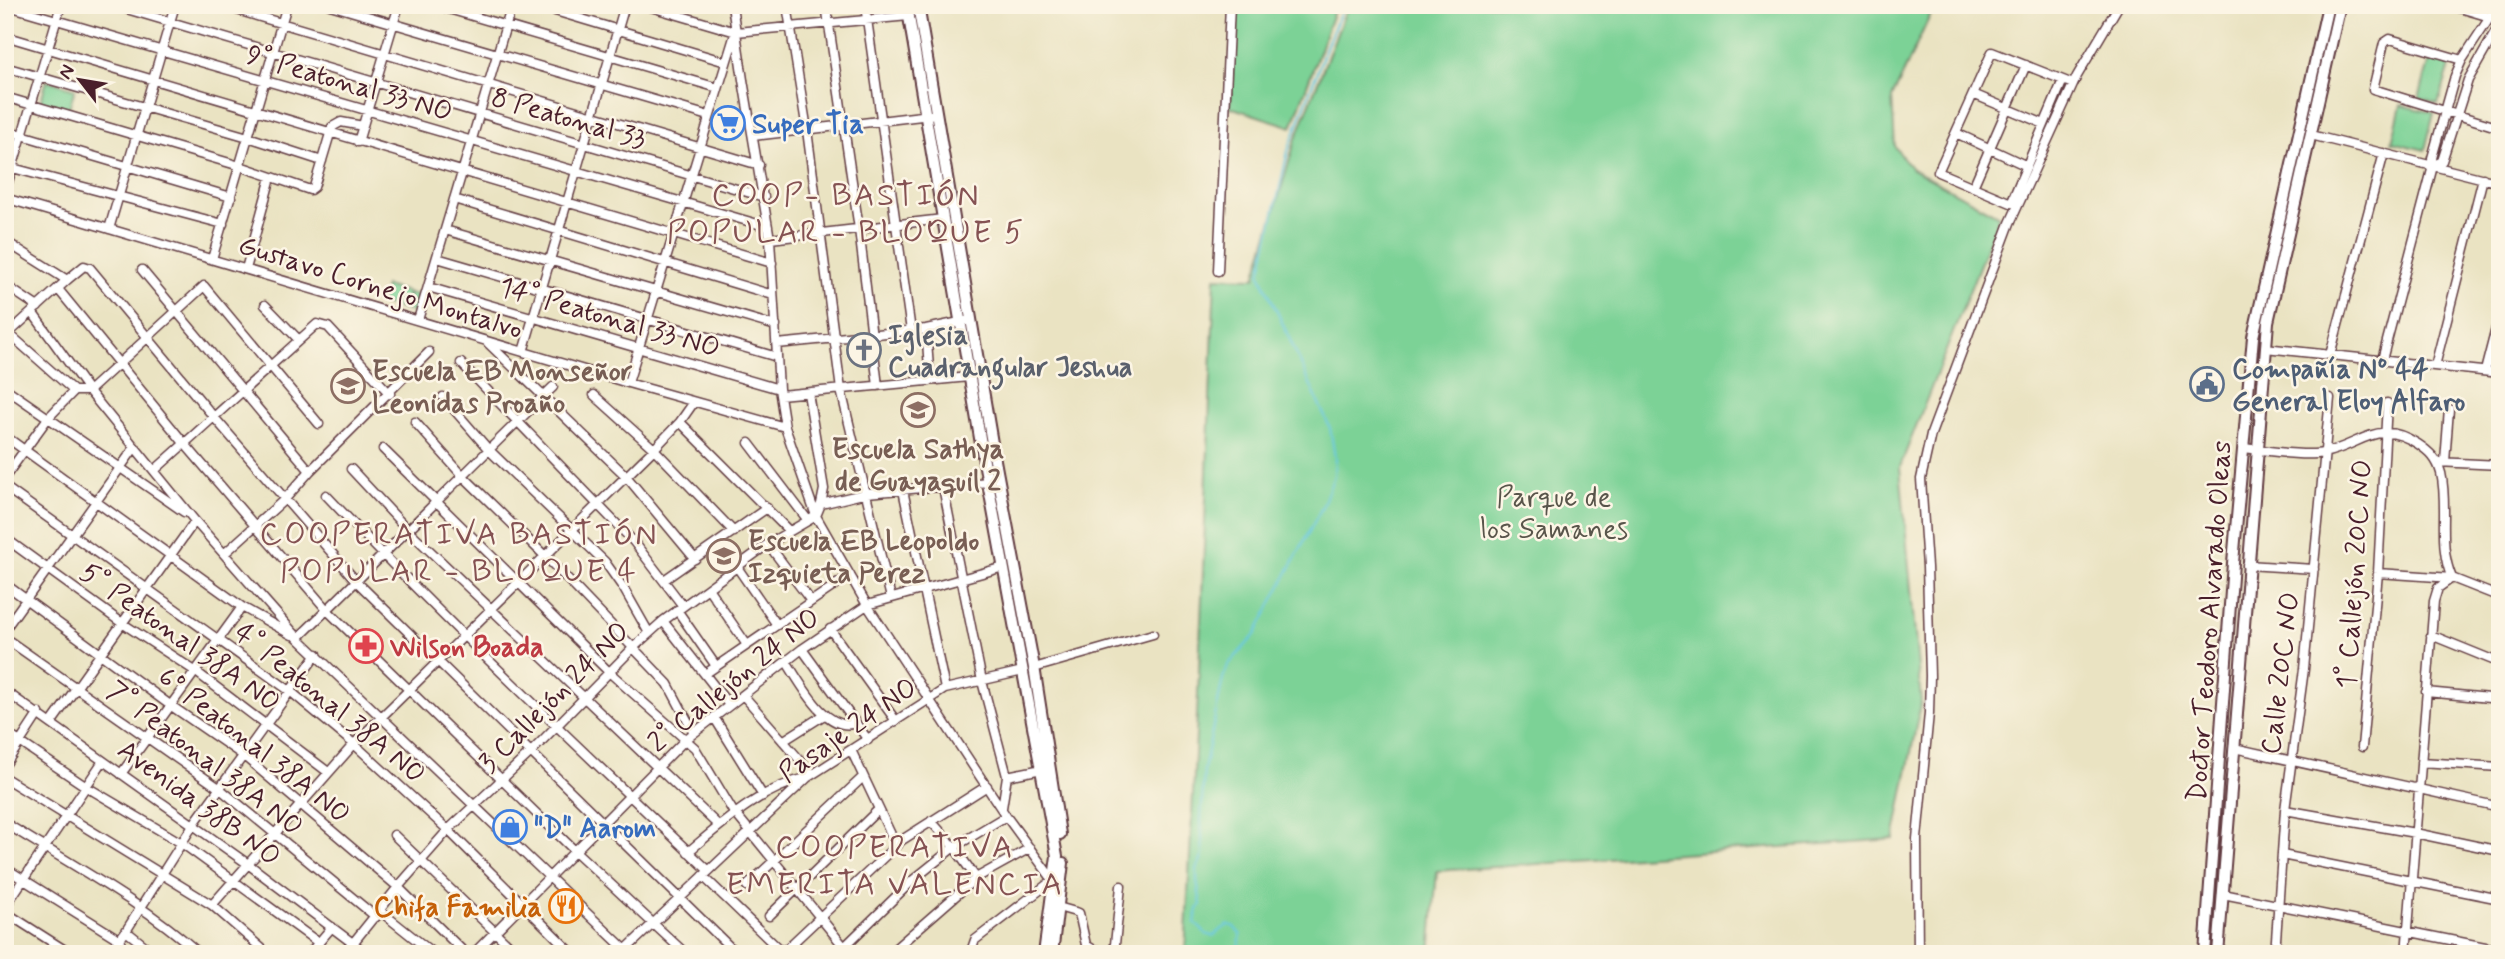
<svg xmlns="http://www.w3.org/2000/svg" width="2505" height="959" font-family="Mynerve,sans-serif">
	<rect width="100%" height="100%" fill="#fcf5e5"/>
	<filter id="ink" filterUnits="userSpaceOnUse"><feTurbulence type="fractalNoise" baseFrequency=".0143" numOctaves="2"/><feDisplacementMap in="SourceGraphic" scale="14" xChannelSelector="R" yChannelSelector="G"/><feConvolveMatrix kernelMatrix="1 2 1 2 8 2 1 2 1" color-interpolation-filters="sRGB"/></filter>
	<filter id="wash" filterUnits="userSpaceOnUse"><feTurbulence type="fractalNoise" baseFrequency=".00686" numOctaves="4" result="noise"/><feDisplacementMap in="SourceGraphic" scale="28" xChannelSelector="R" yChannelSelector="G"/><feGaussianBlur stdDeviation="1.57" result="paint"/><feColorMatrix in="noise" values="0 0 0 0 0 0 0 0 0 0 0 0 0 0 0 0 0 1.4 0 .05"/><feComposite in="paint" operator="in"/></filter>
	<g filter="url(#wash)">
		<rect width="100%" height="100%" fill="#eae3c2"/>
		<path fill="#7cd296" stroke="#637860" stroke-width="2" d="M 1236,5 L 1336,5 L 1292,127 L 1230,107 Z
			M 1348,5 L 1935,5 L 1892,98 L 1895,147 L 1912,169 L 1999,216 L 1900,467 L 1921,701 L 1894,839 L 1437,871 L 1430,954 L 1185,954 L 1198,695 L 1215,277 L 1255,278 L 1295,141 Z
			M 2431,56 L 2451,63 L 2438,104 L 2419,98 Z
			M 47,80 L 75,89 L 67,114 L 39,106 Z
			M 2401,105 L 2434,113 L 2425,150 L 2392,142 Z
			M 385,286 L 408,292 L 406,302 L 409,293 L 421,296 L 415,313 L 380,303 Z"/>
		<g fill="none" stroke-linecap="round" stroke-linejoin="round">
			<path stroke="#64c6e1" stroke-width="2" d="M 1237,954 L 1241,935 L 1233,926 L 1228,925 L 1213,936 L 1206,934 L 1195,923 L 1197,909 L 1201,905 L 1197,881 L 1197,869 L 1203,855 L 1201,820 L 1204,770 L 1223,678 L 1228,665 L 1255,635 L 1322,507 L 1334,476 L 1335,457 L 1330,428 L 1260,274 L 1288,151 L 1328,42 L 1344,5"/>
		</g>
	</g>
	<g filter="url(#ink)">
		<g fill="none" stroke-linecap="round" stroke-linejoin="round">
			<g stroke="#623c42" stroke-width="11">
				<path id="minor" d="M 5,5 L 768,227
					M 113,5 L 764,197
					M 220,5 L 759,165
					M 330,5 L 709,116
					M 435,5 L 718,88
					M 535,5 L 726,62
					M 644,5 L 736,32 L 909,16
					M 732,5 L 743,80 L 770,239 L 779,389 L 785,427 L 816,516 L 867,605 L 1006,816 L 1053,880
					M 787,5 L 807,130 L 841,390 L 891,598
					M 826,5 L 859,229 L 878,386
					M 865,5 L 911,331
					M 2450,5 L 2500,20
					M 2498,5 L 2462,60 L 2455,76 L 2432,158 L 2433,166 L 2442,161 L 2468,80 L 2500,24
					M 5,36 L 772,263
					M 2462,60 L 2390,39 L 2384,43 L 2373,89 L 2500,128
					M 5,67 L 248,137 L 322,161
					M 2063,80 L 2011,203 L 1938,172 L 1992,52 L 2063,80 L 2073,84
					M 1973,94 L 2044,124
					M 5,97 L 240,166 L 310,190 L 314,187 L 332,127 L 341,122 L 363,126
					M 5,130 L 231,197
					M 1956,133 L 2027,166
					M 2311,135 L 2500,183
					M 753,136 L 930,115
					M 358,142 L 399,5
					M 5,166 L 223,224
					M 1973,187 L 2026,65
					M 5,192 L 61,5
					M 5,198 L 628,383 L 785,427
					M 454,199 L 773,295
					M 109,229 L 175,5
					M 445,230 L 776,326
					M 770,239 L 943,219
					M 5,241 L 67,280 L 9,333
					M 437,258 L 777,357
					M 212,259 L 287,5
					M 246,269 L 271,177
					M 142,270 L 310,471
					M 1218,271 L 1230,5
					M 67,280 L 84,266 L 90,268 L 213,416 L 357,582 L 737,954
					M 5,285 L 38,307
					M 428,287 L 779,389
					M 58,289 L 184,443 L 327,610 L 575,851 L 686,954
					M 265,305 L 298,339
					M 32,312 L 89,391 L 195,521 L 298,638 L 630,954
					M 418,320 L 512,5
					M 926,329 L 930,381
					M 6,331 L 74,391 L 89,391
					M 488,343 L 626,476 L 695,559
					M 777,344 L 926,329 L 965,321
					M 2265,348 L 2500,373
					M 523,352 L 625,5
					M 2330,355 L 2384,153
					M 2382,360 L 2433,166
					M 461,363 L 634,542 L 683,606
					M 2435,366 L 2483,178
					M 2485,371 L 2500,313
					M 628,383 L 735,34
					M 5,388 L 184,512
					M 89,391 L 204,286 L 319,424
					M 808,393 L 824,489 L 821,504
					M 594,395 L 654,449 L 734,532
					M 780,395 L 969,377
					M 443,397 L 489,450 L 605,562 L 624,589 L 649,633
					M 415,422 L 462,475 L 545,556 L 668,684 L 694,733
					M 680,422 L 789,531
					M 5,436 L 242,607 L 292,635
					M 749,443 L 807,519
					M 2243,448 C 2264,450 2304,457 2323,453 C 2361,446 2377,417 2418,444 C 2430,452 2437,459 2441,473 C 2449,508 2437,544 2452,578 L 2438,588 L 2434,601 L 2406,954
					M 383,449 L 609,672 L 695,748 L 734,813
					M 2437,462 L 2500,465
					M 2445,462 L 2449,409
					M 351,469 L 407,529 L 719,826
					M 155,470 L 317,324 L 328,327 L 390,394
					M 5,477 L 48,418 L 74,391
					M 5,487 L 290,691 L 354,744 L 448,830 L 573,954
					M 943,487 L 982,681 L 1007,776 L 1002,808
					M 903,490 L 945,689
					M 326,495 C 449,625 579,748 709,871
					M 816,516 L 821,504 L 867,493 L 988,482
					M 5,538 L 122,623 L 195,671 L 328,772
					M 768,544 L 811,601
					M 224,554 L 285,499 L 310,471 L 429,352
					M 2247,565 L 2314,569
					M 737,567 L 777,625
					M 2378,573 L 2452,578 L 2500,597
					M 664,580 L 767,508
					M 5,584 L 170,705 L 244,756 L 398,887 L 466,954
					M 708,588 L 747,645
					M 677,610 L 716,666
					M 663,621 L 729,705
					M 5,629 L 135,447
					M 830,629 L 896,721
					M 2431,635 L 2500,663
					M 5,638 L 219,788 L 376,917
					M 298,638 C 384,555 467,470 553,387
					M 802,649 L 868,740
					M 786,661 C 800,682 826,734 856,723
					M 1034,668 L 1153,634
					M 705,674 L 850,575
					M 5,691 L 248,864 L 367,954
					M 2426,692 L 2500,699
					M 743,695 L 812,774
					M 714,717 L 763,796
					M 52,722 L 195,521
					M 5,732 L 85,786 L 183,844 L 319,943
					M 783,741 L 824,715
					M 2362,747 L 2378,573 L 2387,403
					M 2234,748 L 2500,807
					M 851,750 L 896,845
					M 2421,762 L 2500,767
					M 5,765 L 39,713
					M 121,774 L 242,607
					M 1007,776 L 1042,769
					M 5,778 L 212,905 L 268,954
					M 2285,810 L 2415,833 L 2500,851
					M 739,818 L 850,954
					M 931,821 L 954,847 L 976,878
					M 5,823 C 72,865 142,902 200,954
					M 394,835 L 518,954
					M 688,852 C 724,822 760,789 806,778
					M 2282,855 L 2500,899
					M 5,868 L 120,940
					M 703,876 L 784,954
					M 747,886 L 863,777
					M 2223,894 L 2500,950
					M 212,905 L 354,744 L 654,449 L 680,422 L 694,402
					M 5,907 L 103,761
					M 1058,907 L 1079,913 L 1086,945 L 1094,950 L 1115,952
					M 380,911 L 434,954
					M 5,912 L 71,954
					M 769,916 L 879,809
					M 126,931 L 155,954
					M 353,943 L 398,887 L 448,830 L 530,753 L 634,647 L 663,621 L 768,544 L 816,516
					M 109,954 L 126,931 L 193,825 L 317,654
					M 309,954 L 332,927
					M 473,954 L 685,740 L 802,649 L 867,605 L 1004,567
					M 621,954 L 807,778 L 945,689 L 1023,671
					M 781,954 L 902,840 L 987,786
					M 837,954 L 913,880 L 954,847 L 1006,816
					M 889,954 L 976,878 L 1030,848
					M 970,954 L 975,940 L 1053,880
					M 1114,954 L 1121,886
					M 1918,954 L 1917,839 L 1929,713 L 1930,676 L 1927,567 L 1921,479 L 1931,434 L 2010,223 L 2077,76 L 2119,5
					M 2275,954 L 2285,810 L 2304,669 L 2330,398"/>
			</g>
			<g stroke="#623c42" stroke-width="14">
				<path id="major" d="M 907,5 L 983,456 L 1057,856 L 1044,954
					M 918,5 L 994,455 L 1035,673 L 1060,834
					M 1052,954 L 1063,863
					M 2205,954 L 2233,563 L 2253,337 L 2328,5
					M 2218,954 L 2268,322 L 2340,5"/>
			</g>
			<use href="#minor" stroke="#fff" stroke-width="8"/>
			<use href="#major" stroke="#fff" stroke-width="10"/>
		</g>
	</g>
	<defs>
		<g id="supermarket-ring" transform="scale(1.75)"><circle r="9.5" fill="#fcf5e5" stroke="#3f7fe0" stroke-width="1.5"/><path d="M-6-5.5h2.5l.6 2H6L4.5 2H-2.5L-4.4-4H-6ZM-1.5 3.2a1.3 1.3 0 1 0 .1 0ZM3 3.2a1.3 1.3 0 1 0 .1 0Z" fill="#3f7fe0"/></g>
		<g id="church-ring" transform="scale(1.75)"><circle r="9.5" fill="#fcf5e5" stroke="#6b7280" stroke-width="1.5"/><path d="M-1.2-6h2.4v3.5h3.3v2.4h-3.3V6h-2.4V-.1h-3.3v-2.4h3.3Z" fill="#6b7280"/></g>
		<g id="civic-ring" transform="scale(1.75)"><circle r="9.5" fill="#fcf5e5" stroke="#5c6f8a" stroke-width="1.5"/><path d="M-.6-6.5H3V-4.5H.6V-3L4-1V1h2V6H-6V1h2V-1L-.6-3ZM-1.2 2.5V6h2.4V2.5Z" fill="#5c6f8a"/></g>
		<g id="school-ring" transform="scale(1.75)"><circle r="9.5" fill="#fcf5e5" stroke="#8d6e63" stroke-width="1.5"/><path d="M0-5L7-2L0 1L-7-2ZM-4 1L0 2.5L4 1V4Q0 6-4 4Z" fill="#8d6e63"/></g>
		<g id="pharmacy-ring" transform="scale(1.75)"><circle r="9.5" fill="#fcf5e5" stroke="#e0444e" stroke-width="1.5"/><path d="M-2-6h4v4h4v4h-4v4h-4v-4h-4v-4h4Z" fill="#e0444e"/></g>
		<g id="shop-ring" transform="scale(1.75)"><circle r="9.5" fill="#fcf5e5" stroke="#3f7fe0" stroke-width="1.5"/><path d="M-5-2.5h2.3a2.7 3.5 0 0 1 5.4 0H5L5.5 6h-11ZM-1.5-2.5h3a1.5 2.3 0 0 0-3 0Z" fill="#3f7fe0"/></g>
		<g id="restaurant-ring" transform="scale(1.75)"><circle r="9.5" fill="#fcf5e5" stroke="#e8710a" stroke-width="1.5"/><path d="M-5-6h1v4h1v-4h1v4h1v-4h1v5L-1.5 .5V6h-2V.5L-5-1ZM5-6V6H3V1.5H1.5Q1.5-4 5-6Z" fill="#e8710a"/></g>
	</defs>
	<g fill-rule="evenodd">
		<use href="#supermarket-ring" x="728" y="123"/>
		<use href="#church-ring" x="864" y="350"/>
		<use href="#civic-ring" x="2207" y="384"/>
		<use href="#school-ring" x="348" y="386"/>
		<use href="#school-ring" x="918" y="410"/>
		<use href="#school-ring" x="724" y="556"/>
		<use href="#pharmacy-ring" x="366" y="646"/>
		<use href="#shop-ring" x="510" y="827"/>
		<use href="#restaurant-ring" x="566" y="906"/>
	</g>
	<g text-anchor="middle" stroke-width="5" stroke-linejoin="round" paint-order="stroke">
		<g font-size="28" fill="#4a1f2b" stroke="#fcf5e5">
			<text transform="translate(350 82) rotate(16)" y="10">9° Peatonal 33 NO</text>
			<text transform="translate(569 117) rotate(16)" y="10">8 Peatonal 33</text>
			<text transform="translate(381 286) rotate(17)" y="10">Gustavo Cornejo Montalvo</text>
			<text transform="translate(610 316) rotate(16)" y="10">14° Peatonal 33 NO</text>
			<text transform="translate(2353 574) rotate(-86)" y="10">1° Callejón 20C NO</text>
			<text transform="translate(2208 621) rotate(-86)" y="10">Doctor Teodoro Alvarado Oleas</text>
			<text transform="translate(181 636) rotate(35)" y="10">5° Peatonal 38A NO</text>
			<text transform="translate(2279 673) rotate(-83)" y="10">Calle 20C NO</text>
			<text transform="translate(733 679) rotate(-39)" y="10">2° Callejón 24 NO</text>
			<text transform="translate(553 696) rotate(-45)" y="10">3 Callejón 24 NO</text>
			<text transform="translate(331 702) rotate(39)" y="10">4° Peatonal 38A NO</text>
			<text transform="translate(847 729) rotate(-35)" y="10">Pasaje 24 NO</text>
			<text transform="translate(255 744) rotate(38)" y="10">6º Peatonal 38A NO</text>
			<text transform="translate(206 757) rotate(37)" y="10">7° Peatonal 38A NO</text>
			<text transform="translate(200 802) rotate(36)" y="10">Avenida 38B NO</text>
		</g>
		<g font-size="28" font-weight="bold" fill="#366cbe" stroke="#fcf5e5" text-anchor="start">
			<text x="752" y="133">Super Tia</text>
			<text x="534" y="837">"D" Aarom</text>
		</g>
		<g font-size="28" font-weight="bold" fill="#5b616d" stroke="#fcf5e5" text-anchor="start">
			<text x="888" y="344">Iglesia<tspan x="888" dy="32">Cuadrangular Jeshua</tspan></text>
		</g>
		<g font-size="28" font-weight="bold" fill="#4e5e75" stroke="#fcf5e5" text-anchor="start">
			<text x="2232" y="378">Compañía Nº 44<tspan x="2232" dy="32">General Eloy Alfaro</tspan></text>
		</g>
		<g font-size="28" font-weight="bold" fill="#785e54" stroke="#fcf5e5" text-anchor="start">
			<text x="372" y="380">Escuela EB Monseñor<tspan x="372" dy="32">Leonidas Proaño</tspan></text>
			<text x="918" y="458" text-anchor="middle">Escuela Sathya<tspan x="918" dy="32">de Guayaquil 2</tspan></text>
			<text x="748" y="550">Escuela EB Leopoldo<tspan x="748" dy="32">Izquieta Perez</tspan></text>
		</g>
		<g font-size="28" fill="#59554b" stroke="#fcf5e5">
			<text x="1554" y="506">Parque de<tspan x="1554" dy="32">los Samanes</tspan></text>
		</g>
		<g font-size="28" font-weight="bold" fill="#be3a42" stroke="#fcf5e5" text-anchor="start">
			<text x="390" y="656">Wilson Boada</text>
		</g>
		<g font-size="28" font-weight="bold" fill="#c56008" stroke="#fcf5e5" text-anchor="end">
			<text x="542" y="916">Chifa Familia</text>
		</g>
		<g font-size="32" letter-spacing="2" fill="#855253" stroke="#fcf5e5">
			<text x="846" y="205">COOP- BASTIÓN<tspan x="846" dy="37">POPULAR - BLOQUE 5</tspan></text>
			<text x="459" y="544">COOPERATIVA BASTIÓN<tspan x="459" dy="37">POPULAR - BLOQUE 4</tspan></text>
			<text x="895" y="857">COOPERATIVA<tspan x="895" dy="37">EMERITA VALENCIA</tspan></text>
		</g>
	</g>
	<rect width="2505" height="959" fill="none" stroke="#fcf5e5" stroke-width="28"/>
	<g transform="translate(80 80) rotate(301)" stroke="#fcf5e5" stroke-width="5" paint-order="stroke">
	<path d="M0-5L12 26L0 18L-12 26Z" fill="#4a1f2b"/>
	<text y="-10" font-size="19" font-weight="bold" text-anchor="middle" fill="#4a1f2b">N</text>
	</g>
</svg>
